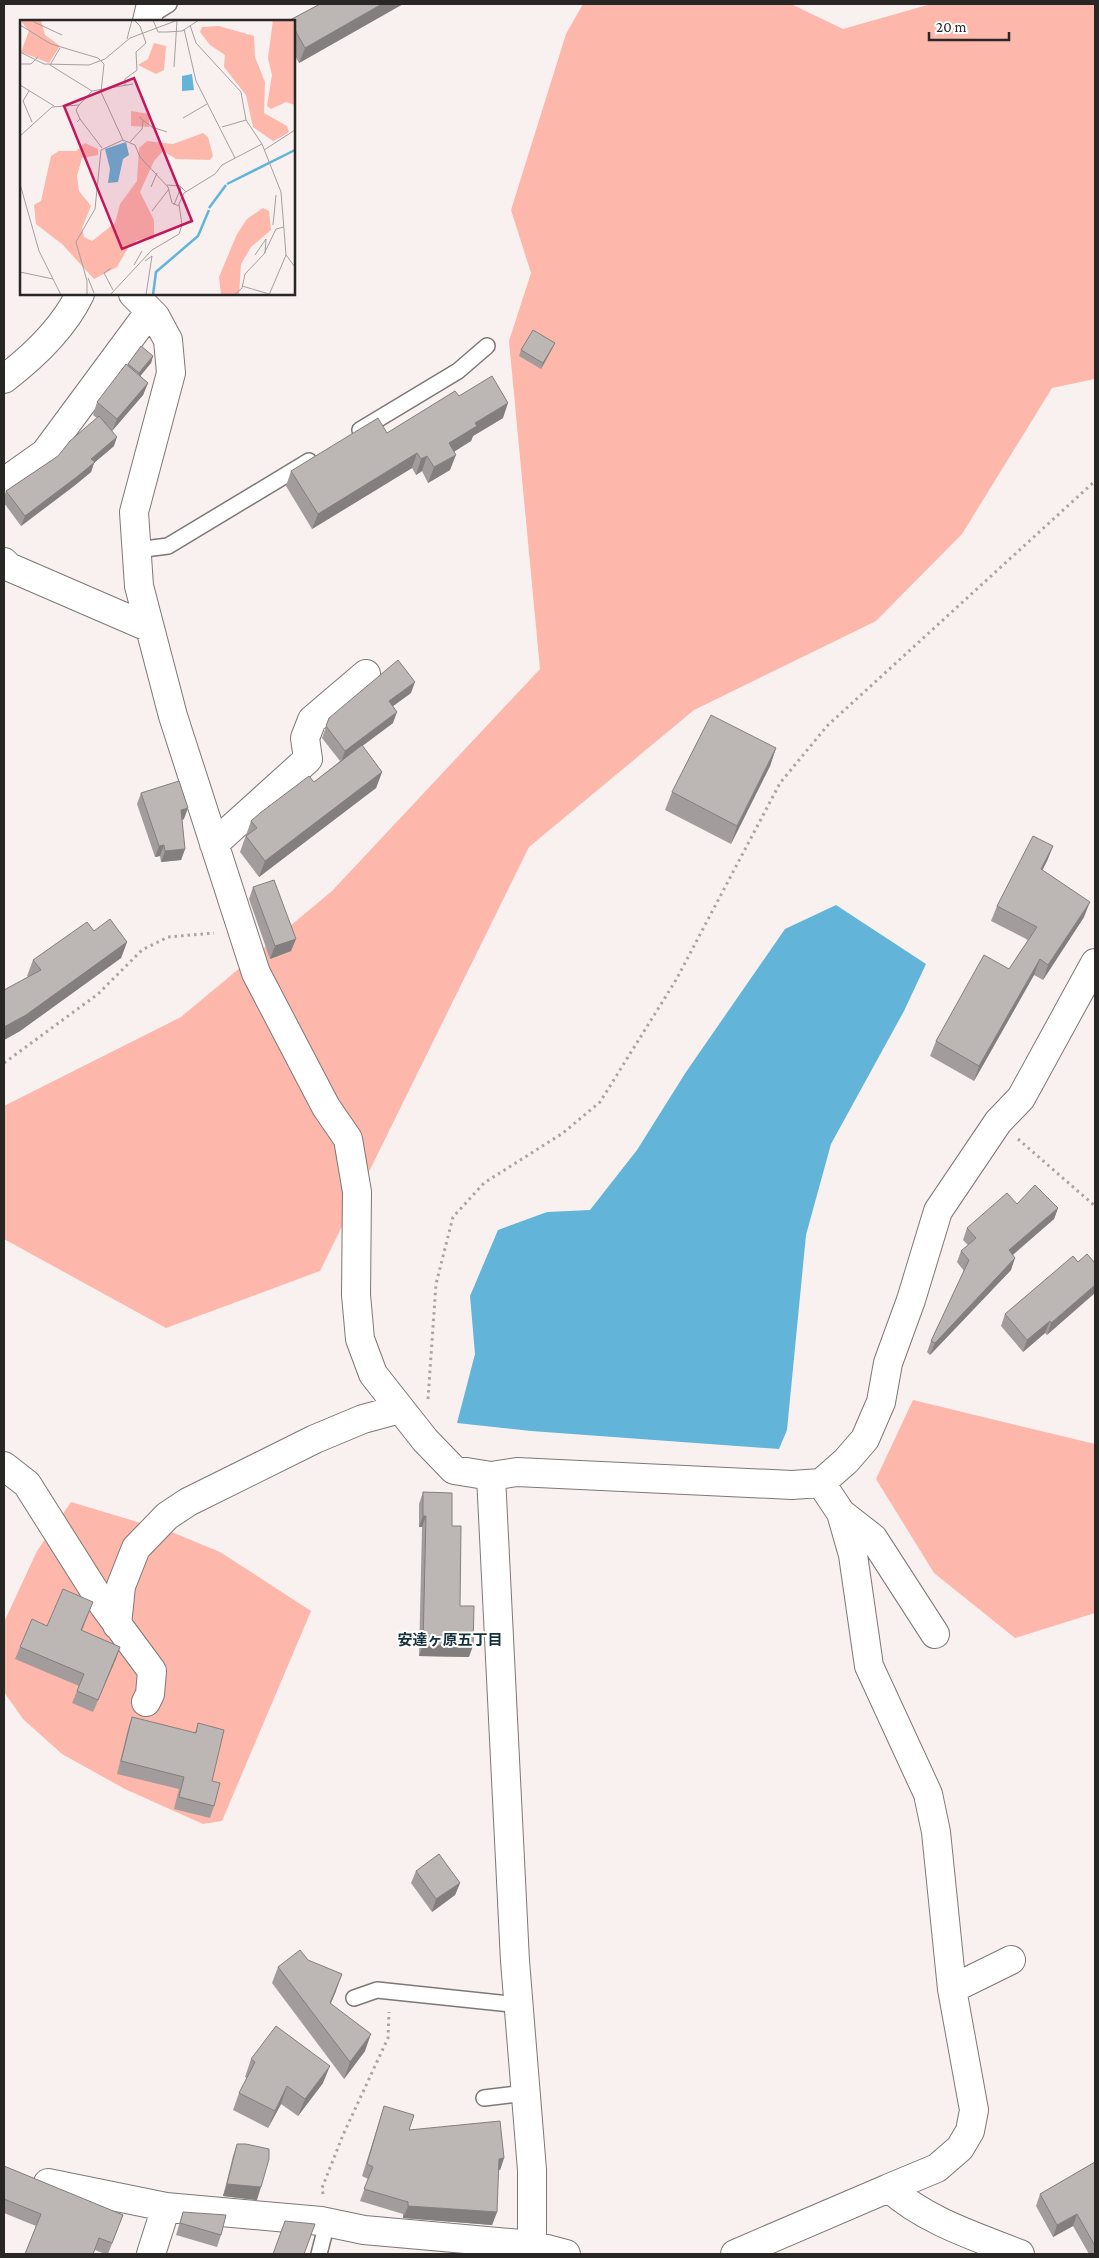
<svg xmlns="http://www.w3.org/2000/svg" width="1099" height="2258" font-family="'Crimson Pro','Noto Sans JP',serif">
	<rect width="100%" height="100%" fill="#f8f1f0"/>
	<path fill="#fdb7ab" d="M 583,4 L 791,4 L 843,29 L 931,4 L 1095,4 L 1095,379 L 1052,388 L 962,534 L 876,621 L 694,710 L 529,847 L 320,1271 L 166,1328 L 4,1239 L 4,1106 L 181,1017 L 332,891 L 540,669 L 509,341 L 531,273 L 511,210 L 566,34 Z
		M 913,1400 L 1095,1444 L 1095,1613 L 1015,1638 L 934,1573 L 876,1479 Z
		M 71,1502 L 174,1533 L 220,1552 L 311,1611 L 222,1821 L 203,1824 L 125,1789 L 62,1754 L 23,1719 L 4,1692 L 5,1620 L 37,1551 Z"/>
	<path fill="#62b5d8" d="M 836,905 L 926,964 L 904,1011 L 831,1144 L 806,1235 L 787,1430 L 779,1449 L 531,1431 L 457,1423 L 475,1354 L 470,1296 L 498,1230 L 547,1212 L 590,1210 L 637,1150 L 686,1072 L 785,929 Z"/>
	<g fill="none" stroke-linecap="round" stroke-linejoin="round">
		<g stroke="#7d7877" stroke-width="18">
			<path id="lane" d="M 148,17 L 169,4
				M 360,430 L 458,371 L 487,346
				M 137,550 L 168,546 L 309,461
				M 354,1998 L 377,1990 L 519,2005
				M 484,2098 L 526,2093
				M 319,2254 L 327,2223"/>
		</g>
		<g stroke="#7d7877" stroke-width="30">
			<path id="street" d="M 147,21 L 151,4
				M 133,294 L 155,316 L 168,340 L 171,373 L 134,512 L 139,586 L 173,716 L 256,973 L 326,1107 L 348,1139 L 357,1192 L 356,1295 L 360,1339 L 373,1374 L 425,1440 L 454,1470 L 491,1476
				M 4,379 C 33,357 64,327 80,294
				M 4,482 L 45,453 L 150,311
				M 4,562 L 9,567 L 150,628
				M 214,844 L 308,759 L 305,738 L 312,720 L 366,674
				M 4,1466 L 27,1484 L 104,1606 L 152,1671 L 150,1694 L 146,1702
				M 821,1483 L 841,1513 L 853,1555 L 869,1666 L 928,1794 L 936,1832 L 952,1989
				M 841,1513 L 873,1538 L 935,1634
				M 117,1625 L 121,1586 L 136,1548 L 167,1516 L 188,1502 L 315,1439 L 363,1419 L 400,1409
				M 48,2183 L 166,2207 L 321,2221 L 364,2230 L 532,2245 L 566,2254
				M 889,2188 L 937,2168 L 960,2148 L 970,2131 L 974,2110 L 952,1989 L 1011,1960
				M 151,2254 L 166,2207
				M 530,2254 L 532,2245 L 532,2170 L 515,1961 L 491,1476 L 517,1472 L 792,1485 L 821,1483 L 846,1461 L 865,1439 L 881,1402 L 888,1363 L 911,1300 L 938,1211 L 998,1122 L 1021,1098 L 1095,963
				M 735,2254 L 889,2188 C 926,2221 974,2236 1020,2254"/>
		</g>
		<path stroke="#aaa5a4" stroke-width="3" stroke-dasharray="2.5 4" stroke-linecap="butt" d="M 4,1063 L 98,994 L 142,950 L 168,937 L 214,933
			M 1018,1139 L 1095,1206
			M 428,1399 L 436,1284 L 453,1217 L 484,1183 L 563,1133 L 600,1102 L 676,980 L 780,783 L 827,726 L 1095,481
			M 323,2194 L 322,2188 L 343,2135 L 388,2038 L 389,2012"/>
		<use href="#lane" stroke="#fff" stroke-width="15"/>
		<use href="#street" stroke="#fff" stroke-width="28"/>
	</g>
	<path fill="#a29d9c" d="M 320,4 L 403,4 L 299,63 L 294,54 L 294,21 L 289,21 L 290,20 Z
		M 552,349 L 541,369 L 519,356 L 521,350 Z
		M 153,356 L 151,363 L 140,376 L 148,383 L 143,395 L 112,431 L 114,446 L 94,463 L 91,472 L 74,486 L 21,526 L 4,503 L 4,497 L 6,491 L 58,456 L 97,418 L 93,415 L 97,402 L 128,364 Z
		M 459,396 L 503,418 L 473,436 L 471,441 L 454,452 L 450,470 L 428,483 L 422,471 L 416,475 L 412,468 L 312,529 L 286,486 L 291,471 L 387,433 Z
		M 411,693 L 393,706 L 393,723 L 362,746 L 382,772 L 376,788 L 259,877 L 240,852 L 251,821 L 314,782 L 340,761 L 322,738 L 329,718 Z
		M 776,748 L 770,766 L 731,844 L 665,810 L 672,792 Z
		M 141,793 L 184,819 L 182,820 L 185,849 L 181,860 L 161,862 L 160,856 L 155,857 L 137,804 Z
		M 1053,846 L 1047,861 L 1042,870 L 1084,917 L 1043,980 L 1034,975 L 974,1081 L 930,1056 L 936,1041 L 1009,969 L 1028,940 L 991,921 L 997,906 Z
		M 253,887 L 291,951 L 270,959 L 249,899 Z
		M 94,931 L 127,942 L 121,958 L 20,1031 L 4,1040 L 4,990 L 28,977 L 27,976 L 33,960 Z
		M 1017,1204 L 1058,1208 L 1054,1219 L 1013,1255 L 1011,1270 L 930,1355 L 927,1352 L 931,1341 L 964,1271 L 957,1262 L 961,1251 L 968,1245 L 963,1240 L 967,1228 Z
		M 1078,1262 L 1047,1335 L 1045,1333 L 1023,1352 L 1001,1326 L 1005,1314 Z
		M 423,1492 L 452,1526 L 460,1606 L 469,1657 L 419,1656 L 422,1527 L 419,1527 L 419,1504 Z
		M 93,1602 L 82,1631 L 120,1647 L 93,1712 L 72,1703 L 79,1686 L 15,1659 L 20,1647 L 47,1626 Z
		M 132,1717 L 195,1733 L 198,1723 L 212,1781 L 214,1806 L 210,1818 L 174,1809 L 179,1789 L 117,1774 L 128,1729 Z
		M 416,1871 L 460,1883 L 455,1895 L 432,1912 L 411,1883 Z
		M 308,1960 L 336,1991 L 331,2003 L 365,2051 L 344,2079 L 272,1983 L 278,1967 Z
		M 251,2059 L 323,2083 L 298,2116 L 281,2104 L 268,2128 L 233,2110 L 239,2093 L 247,2078 L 245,2077 Z
		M 384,2106 L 409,2130 L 504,2158 L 500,2170 L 498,2170 L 497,2212 L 492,2225 L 403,2218 L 403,2214 L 360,2201 L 368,2179 L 362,2176 Z
		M 237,2144 L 257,2200 L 223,2196 L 233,2156 Z
		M 1095,2162 L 1095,2254 L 1089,2254 L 1073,2226 L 1053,2237 L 1036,2206 L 1040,2194 Z
		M 4,2166 L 123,2215 L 108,2254 L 105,2254 L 95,2250 L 93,2254 L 25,2254 L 36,2226 L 4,2213 Z
		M 183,2212 L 221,2235 L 217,2247 L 176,2235 Z"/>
	<path fill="#847f7f" d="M 382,4 L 403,4 L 299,63 L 305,48 Z
		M 555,343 L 552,349 L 541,369 L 543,363 Z
		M 153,356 L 151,363 L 137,380 L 139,373 Z
		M 148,383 L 143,395 L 112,431 L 117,419 Z
		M 508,403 L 503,418 L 473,436 L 471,441 L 443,458 L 449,443 L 475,423 Z
		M 117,437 L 114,446 L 94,463 L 91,472 L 74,486 L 21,526 L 25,516 Z
		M 417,453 L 412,468 L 312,529 L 318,514 Z
		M 456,455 L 450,470 L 428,483 L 434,467 Z
		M 427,456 L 422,471 L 416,475 L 421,459 Z
		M 415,682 L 411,693 L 385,712 L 389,701 Z
		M 397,712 L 393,723 L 341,762 L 345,751 Z
		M 776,748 L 770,766 L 731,844 L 737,826 Z
		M 382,772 L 376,788 L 259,877 L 265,861 Z
		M 188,808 L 184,819 L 177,822 L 181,810 Z
		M 164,845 L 160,856 L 155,857 L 159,846 Z
		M 1053,846 L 1047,861 L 1035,885 L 1041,869 Z
		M 185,849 L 181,860 L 161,862 L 165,851 Z
		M 1090,902 L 1084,917 L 1043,980 L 1048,965 Z
		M 296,939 L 291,951 L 270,959 L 275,946 Z
		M 127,942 L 121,958 L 20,1031 L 4,1040 L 4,1027 Z
		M 1040,959 L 1034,975 L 974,1081 L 979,1066 Z
		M 1058,1208 L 1054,1219 L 1004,1262 L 1009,1250 Z
		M 1015,1258 L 1011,1270 L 930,1355 L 935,1343 Z
		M 1095,1285 L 1095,1293 L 1047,1335 L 1051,1323 Z
		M 1050,1321 L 1045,1333 L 1023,1352 L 1027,1340 Z
		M 423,1516 L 426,1516 L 422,1527 L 419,1527 Z
		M 423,1645 L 473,1646 L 469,1657 L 419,1656 Z
		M 120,1647 L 116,1659 L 93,1712 L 98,1700 Z
		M 460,1883 L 455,1895 L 432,1912 L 436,1899 Z
		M 342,1974 L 336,1991 L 324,2019 L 330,2003 Z
		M 371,2034 L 365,2051 L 344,2079 L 350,2062 Z
		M 330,2066 L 323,2083 L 298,2116 L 305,2099 Z
		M 287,2086 L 281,2104 L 268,2128 L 275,2111 Z
		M 504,2158 L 500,2170 L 494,2171 L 499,2159 Z
		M 227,2184 L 261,2187 L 257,2200 L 223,2196 Z
		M 408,2206 L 497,2212 L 492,2225 L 403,2218 Z
		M 1077,2214 L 1073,2226 L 1053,2237 L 1057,2225 Z"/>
	<path fill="#bcb6b5" stroke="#847f7f" d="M 320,4 L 382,4 L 305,48 L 294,28 L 294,21 L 290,21 L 290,20 Z
		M 533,330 L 555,343 L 543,363 L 521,350 Z
		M 141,346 L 153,356 L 139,373 L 128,364 Z
		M 126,364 L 148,383 L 117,419 L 97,402 Z
		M 492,376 L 508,403 L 475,423 L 477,426 L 449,443 L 456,455 L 434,467 L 427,456 L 421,459 L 417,453 L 318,514 L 291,471 L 378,418 L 387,433 L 455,391 L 459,396 Z
		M 99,416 L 117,437 L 91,459 L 95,462 L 78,476 L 25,516 L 6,491 L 58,456 L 70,441 Z
		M 398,660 L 415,682 L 389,701 L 397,712 L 345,751 L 326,726 L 329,718 Z
		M 711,715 L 776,748 L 737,826 L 672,792 Z
		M 362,745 L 382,772 L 265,861 L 246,836 L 257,828 L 251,821 L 260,813 L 309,776 L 314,782 Z
		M 179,781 L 188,808 L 181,810 L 185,849 L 165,851 L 164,845 L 159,846 L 141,793 Z
		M 1033,836 L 1053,846 L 1041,869 L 1090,902 L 1048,965 L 1040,959 L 979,1066 L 936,1041 L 984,955 L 1009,969 L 1037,927 L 997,906 Z
		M 274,880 L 296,939 L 275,946 L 253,887 Z
		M 110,919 L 127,942 L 26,1015 L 4,1027 L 4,990 L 41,970 L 33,960 L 87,922 L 94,931 Z
		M 1035,1185 L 1058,1208 L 1009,1250 L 1015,1258 L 935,1343 L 931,1341 L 969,1260 L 961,1251 L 976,1238 L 967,1228 L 1007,1193 L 1017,1204 Z
		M 1087,1254 L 1095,1263 L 1095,1285 L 1051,1323 L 1050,1321 L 1027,1340 L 1005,1314 L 1073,1256 L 1078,1262 Z
		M 423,1492 L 452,1493 L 452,1526 L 461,1526 L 460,1606 L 474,1606 L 473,1646 L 423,1645 L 426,1516 L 423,1516 Z
		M 63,1589 L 93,1602 L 81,1630 L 120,1647 L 98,1700 L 77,1691 L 84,1674 L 20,1647 L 32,1619 L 47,1626 Z
		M 132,1717 L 196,1733 L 198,1723 L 224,1730 L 212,1781 L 220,1783 L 214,1806 L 179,1797 L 184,1777 L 121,1761 Z
		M 439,1854 L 460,1883 L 436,1899 L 416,1871 Z
		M 300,1950 L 308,1960 L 342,1974 L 330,2003 L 371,2034 L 350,2062 L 278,1967 Z
		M 276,2026 L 330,2066 L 305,2099 L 287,2086 L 275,2111 L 239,2093 L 255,2062 L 251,2059 Z
		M 384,2106 L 414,2115 L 409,2130 L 500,2121 L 504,2158 L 499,2159 L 497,2212 L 408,2206 L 408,2202 L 364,2189 L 373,2167 L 367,2164 Z
		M 237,2144 L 246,2144 L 269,2149 L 269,2159 L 261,2187 L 227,2184 Z
		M 1095,2162 L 1095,2246 L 1077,2214 L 1057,2225 L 1040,2194 Z
		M 4,2166 L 123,2215 L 112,2243 L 99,2238 L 93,2254 L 25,2254 L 41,2214 L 4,2199 Z
		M 183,2212 L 226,2215 L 221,2235 L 180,2223 Z
		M 285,2221 L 315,2224 L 304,2254 L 273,2254 Z"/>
	<g text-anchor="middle" stroke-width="4" stroke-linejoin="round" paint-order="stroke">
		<g font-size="15" font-weight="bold" fill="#14303c" stroke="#fff">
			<text x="450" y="1645">安達ヶ原五丁目</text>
		</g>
	</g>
	<g transform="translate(20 20)">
		<rect width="275" height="275" fill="#f8f1f0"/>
		<path d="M 0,0 L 21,0 L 25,15 L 40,26 L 29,43 L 1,32 L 9,11 ZM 253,0 L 275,0 L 275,85 L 266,82 L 251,89 L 247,86 L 252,55 L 248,38 ZM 199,6 L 234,16 L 235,37 L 245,62 L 244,93 L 267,106 L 269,112 L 263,116 L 253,121 L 233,107 L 226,75 L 204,47 L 205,35 L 190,25 L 180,12 L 182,7 ZM 134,23 L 146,26 L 144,50 L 136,54 L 118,45 L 128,39 ZM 111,91 L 129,94 L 129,107 L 111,106 ZM 183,113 L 188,117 L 193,136 L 190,140 L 156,139 L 143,131 L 134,141 L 120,172 L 134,200 L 134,219 L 117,220 L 108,228 L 97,247 L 74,259 L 42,224 L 16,204 L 14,185 L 21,181 L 31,136 L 39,131 L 56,131 L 65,123 L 78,129 L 78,135 L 62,138 L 57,156 L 59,171 L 71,186 L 62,208 L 64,217 L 72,221 L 95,203 L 100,184 L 117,161 L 119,128 L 127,121 L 153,124 ZM 243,188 L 249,191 L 251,210 L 231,227 L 221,244 L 219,275 L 201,275 L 199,257 L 217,214 L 227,199 Z" fill="#fdb7ab"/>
		<path d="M 172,54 L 174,70 L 162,71 L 162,56 ZM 106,122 L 109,135 L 103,139 L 98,162 L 88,163 L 90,149 L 85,129 Z" fill="#62b5d8"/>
		<path fill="none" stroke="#62b5d8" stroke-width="2.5" d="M 207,164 L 275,130M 189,188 L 206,165M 133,275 L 136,252 L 178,216 L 189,190"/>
		<path fill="none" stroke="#a5a09f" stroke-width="1" d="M 133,0 L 138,12 L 147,12 L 162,11 L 179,0M 14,2 L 42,15M 0,5 L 31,24 L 78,38 L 84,44 L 81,72 L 103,120 L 81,130 L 75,189 L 56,222 L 67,261 L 67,275M 170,5 L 176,23 L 221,72 L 226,100 L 242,124 L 261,172 L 266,235 L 275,247M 164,9 L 176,61 L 215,138M 107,19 L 112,0M 40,28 L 30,45 L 72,71 L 113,64M 0,32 L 24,44 L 69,45 L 85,39 L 110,18 L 158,0M 0,44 L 11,44 L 18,37M 154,47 L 157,1M 0,65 L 34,86M 105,65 L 105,59 L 117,50 L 116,32 L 126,23 L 120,6 L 114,0M 9,71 L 3,81 L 12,102M 119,97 L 132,107 L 147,112M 163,98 L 187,84M 60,99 L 82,128M 57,102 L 60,99 L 56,90 L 59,85M 202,107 L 226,100M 0,116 L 32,87 L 59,85 L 72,71M 103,120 L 115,125 L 120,137 L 148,167 L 152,183 L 159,186M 110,122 L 122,109 L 123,101M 244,130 L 275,110M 0,164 L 19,231 L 41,275M 147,165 L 160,166 L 166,172M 131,167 L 137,153M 154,185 L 161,167M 132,191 L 149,169M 253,205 L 256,175M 235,235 L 246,219 L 245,233M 125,241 L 132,236 L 126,275M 114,245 L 122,231M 91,248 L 84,253 L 93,270M 0,252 L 33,259M 68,258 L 74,273M 222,266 L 249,274M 90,275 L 132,230 L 159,214 L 162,205 L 159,184 L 164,173 L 195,154 L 202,145 L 242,124M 214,275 L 222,268 L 225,254 L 244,234 L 256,209 L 264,207M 249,275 L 266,235"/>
		<path fill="#c2185b" fill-opacity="0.15" stroke="#c2185b" stroke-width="2.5" d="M 114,58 L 172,201 L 102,229 L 44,86 Z"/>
		<rect width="275" height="275" fill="none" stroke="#292626" stroke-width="2.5"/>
	</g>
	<rect width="1099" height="2258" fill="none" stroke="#292626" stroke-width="10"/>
	<path d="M929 32v8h80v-8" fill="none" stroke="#292626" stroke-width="2.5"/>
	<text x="936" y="32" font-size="15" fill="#292626" stroke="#ffffff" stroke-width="4" paint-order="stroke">20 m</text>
</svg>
